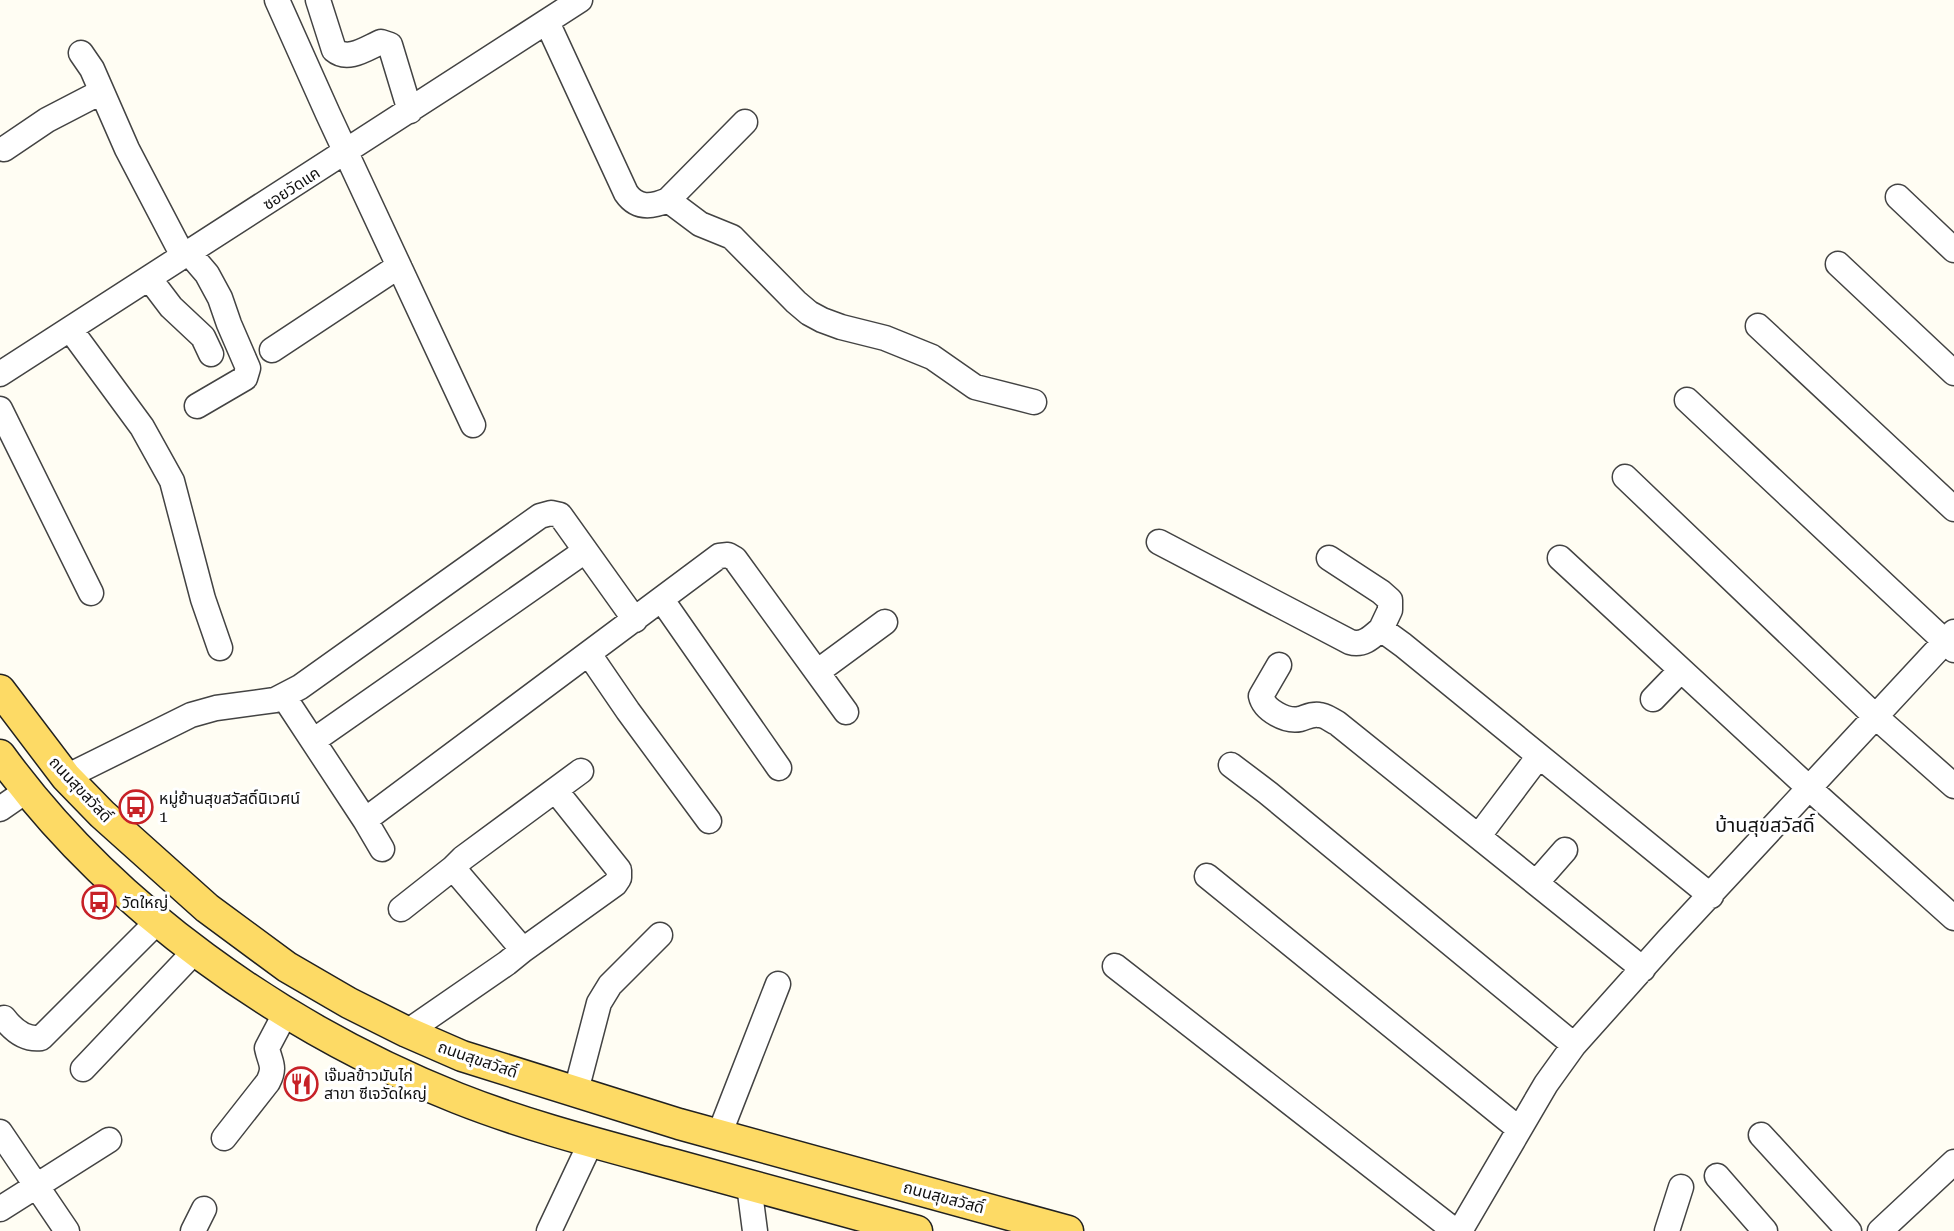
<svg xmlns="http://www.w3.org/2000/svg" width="1954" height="1231" font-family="'Roboto Serif','Noto Sans Thai',serif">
	<rect width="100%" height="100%" fill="#fffdf3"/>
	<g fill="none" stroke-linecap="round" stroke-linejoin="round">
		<g stroke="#434343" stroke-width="27">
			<path id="minor" d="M 277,0 L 328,114 L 473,425
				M 318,0 L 334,50 C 348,62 367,48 381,42 L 390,45 L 410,111
				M 547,22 L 626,193 C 637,209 652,207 668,200 L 745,122
				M 81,53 L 92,69 L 127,149 L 183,256
				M 4,149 L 47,120 L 101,92
				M 1898,197 L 1954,250
				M 668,200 L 700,224 L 732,237 L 796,302 L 809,313 L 822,320 L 841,327 L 885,338 L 932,357 L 975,387 L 1034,402
				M 189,253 L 207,274 L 220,298 L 229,324 L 248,368 L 245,378 L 197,406
				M 1838,264 L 1954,373
				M 149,278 L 171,307 L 203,337 L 211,354
				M 1758,326 L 1954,509
				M 70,329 L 142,427 L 172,481 L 203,599 L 220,648
				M 272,350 L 399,266
				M 0,374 L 580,0
				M 1687,400 L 1954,650
				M 0,409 L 91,593
				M 1625,477 L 1876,717 L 1954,786
				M 1159,542 L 1350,642 C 1363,646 1372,637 1381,629 L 1403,645 L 1711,896
				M 1329,558 L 1381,592 L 1390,600 L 1390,610 L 1381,629
				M 1560,558 L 1810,789 L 1954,918
				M 662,600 L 779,768
				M 589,654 L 628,711 L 709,821
				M 1279,665 L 1261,696 C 1264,710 1286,722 1300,719 C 1307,717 1311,714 1319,715 C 1325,715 1331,720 1337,723 L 1643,969
				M 817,672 L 885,622
				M 284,697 L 365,820 L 719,556 L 728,555 L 735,559 L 846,712
				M 1653,699 L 1681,670
				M 313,741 L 585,551
				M 1231,765 L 1268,793 L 1574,1045
				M 66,777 L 191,715 L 216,708 L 275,700 L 300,687 L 540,516 L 551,513 L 560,515 L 635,620
				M 0,809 L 26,791
				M 365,820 L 382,849
				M 1484,829 L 1539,756
				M 1207,876 L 1519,1129
				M 1536,883 L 1565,850
				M 401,909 L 453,868
				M 523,950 L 615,884 L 619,878 L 619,870 L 556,791
				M 1115,966 L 1455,1231
				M 4,1018 C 13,1030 25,1040 41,1038 L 159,920
				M 407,1032 L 507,963 L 523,950 L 453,868 L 463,858 L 581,771
				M 83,1069 L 196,950
				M 576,1091 L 599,1003 L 610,985 L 660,935
				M 0,1132 L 67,1231
				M 719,1135 L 778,984
				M 1761,1135 L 1849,1231
				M 224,1138 L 268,1082 C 276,1066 270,1063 267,1048 L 286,1012
				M 1717,1176 L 1765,1231
				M 749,1185 L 755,1231
				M 0,1209 L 109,1140
				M 193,1231 L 204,1209
				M 549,1231 L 591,1142
				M 1460,1231 L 1546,1084 L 1574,1045 L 1667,941 L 1954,632
				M 1667,1231 L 1681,1187
				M 1880,1231 L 1954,1162"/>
		</g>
		<g stroke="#212121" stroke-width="33">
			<path id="major" d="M 0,690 L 66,777 L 102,814 L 207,908 L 287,967 L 349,1003 L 407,1032 L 462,1056 L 679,1124 L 1068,1231
				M 0,755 C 111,908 282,1028 457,1098 C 525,1125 595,1143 665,1162 C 749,1185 833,1208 917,1231"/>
		</g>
		<use href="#minor" stroke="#fff" stroke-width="24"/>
		<use href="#major" stroke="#fdda65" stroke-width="30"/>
	</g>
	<defs>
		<g id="bus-ring" transform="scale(1.725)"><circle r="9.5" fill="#fff" stroke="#c72127" stroke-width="1.5"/><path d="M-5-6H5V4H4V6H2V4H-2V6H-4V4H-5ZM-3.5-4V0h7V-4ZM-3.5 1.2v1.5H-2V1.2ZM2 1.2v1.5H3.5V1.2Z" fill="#c72127"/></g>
		<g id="restaurant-ring" transform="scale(1.725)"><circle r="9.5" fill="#fff" stroke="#c72127" stroke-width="1.5"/><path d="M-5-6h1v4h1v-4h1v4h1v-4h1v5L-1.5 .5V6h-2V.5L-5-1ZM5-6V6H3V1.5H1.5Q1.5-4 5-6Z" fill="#c72127"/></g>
	</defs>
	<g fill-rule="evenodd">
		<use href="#bus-ring" x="136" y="807"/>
		<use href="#bus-ring" x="99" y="902"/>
		<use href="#restaurant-ring" x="301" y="1084"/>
	</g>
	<g text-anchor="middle" stroke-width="6" stroke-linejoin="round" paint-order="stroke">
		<g font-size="16" fill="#101010" stroke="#fff">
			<text transform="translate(291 188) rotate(-33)" y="6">ซอยวัดแค</text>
			<text transform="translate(81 789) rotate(47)" y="6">ถนนสุขสวัสดิ์</text>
			<text transform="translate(478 1059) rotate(19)" y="6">ถนนสุขสวัสดิ์</text>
			<text transform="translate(944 1197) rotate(15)" y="6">ถนนสุขสวัสดิ์</text>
		</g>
		<g font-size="16" fill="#101010" stroke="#fff" text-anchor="start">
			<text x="159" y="804">หมู่ย้านสุขสวัสดิ์นิเวศน์<tspan x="159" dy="18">1</tspan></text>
			<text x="122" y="908">วัดใหญ่</text>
			<text x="324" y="1081">เจ๊มลข้าวมันไก่<tspan x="324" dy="18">สาขา ซีเจวัดใหญ่</tspan></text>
		</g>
		<g font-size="20" fill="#101010" stroke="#fff">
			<text x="1765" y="832">บ้านสุขสวัสดิ์</text>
		</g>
	</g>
</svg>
